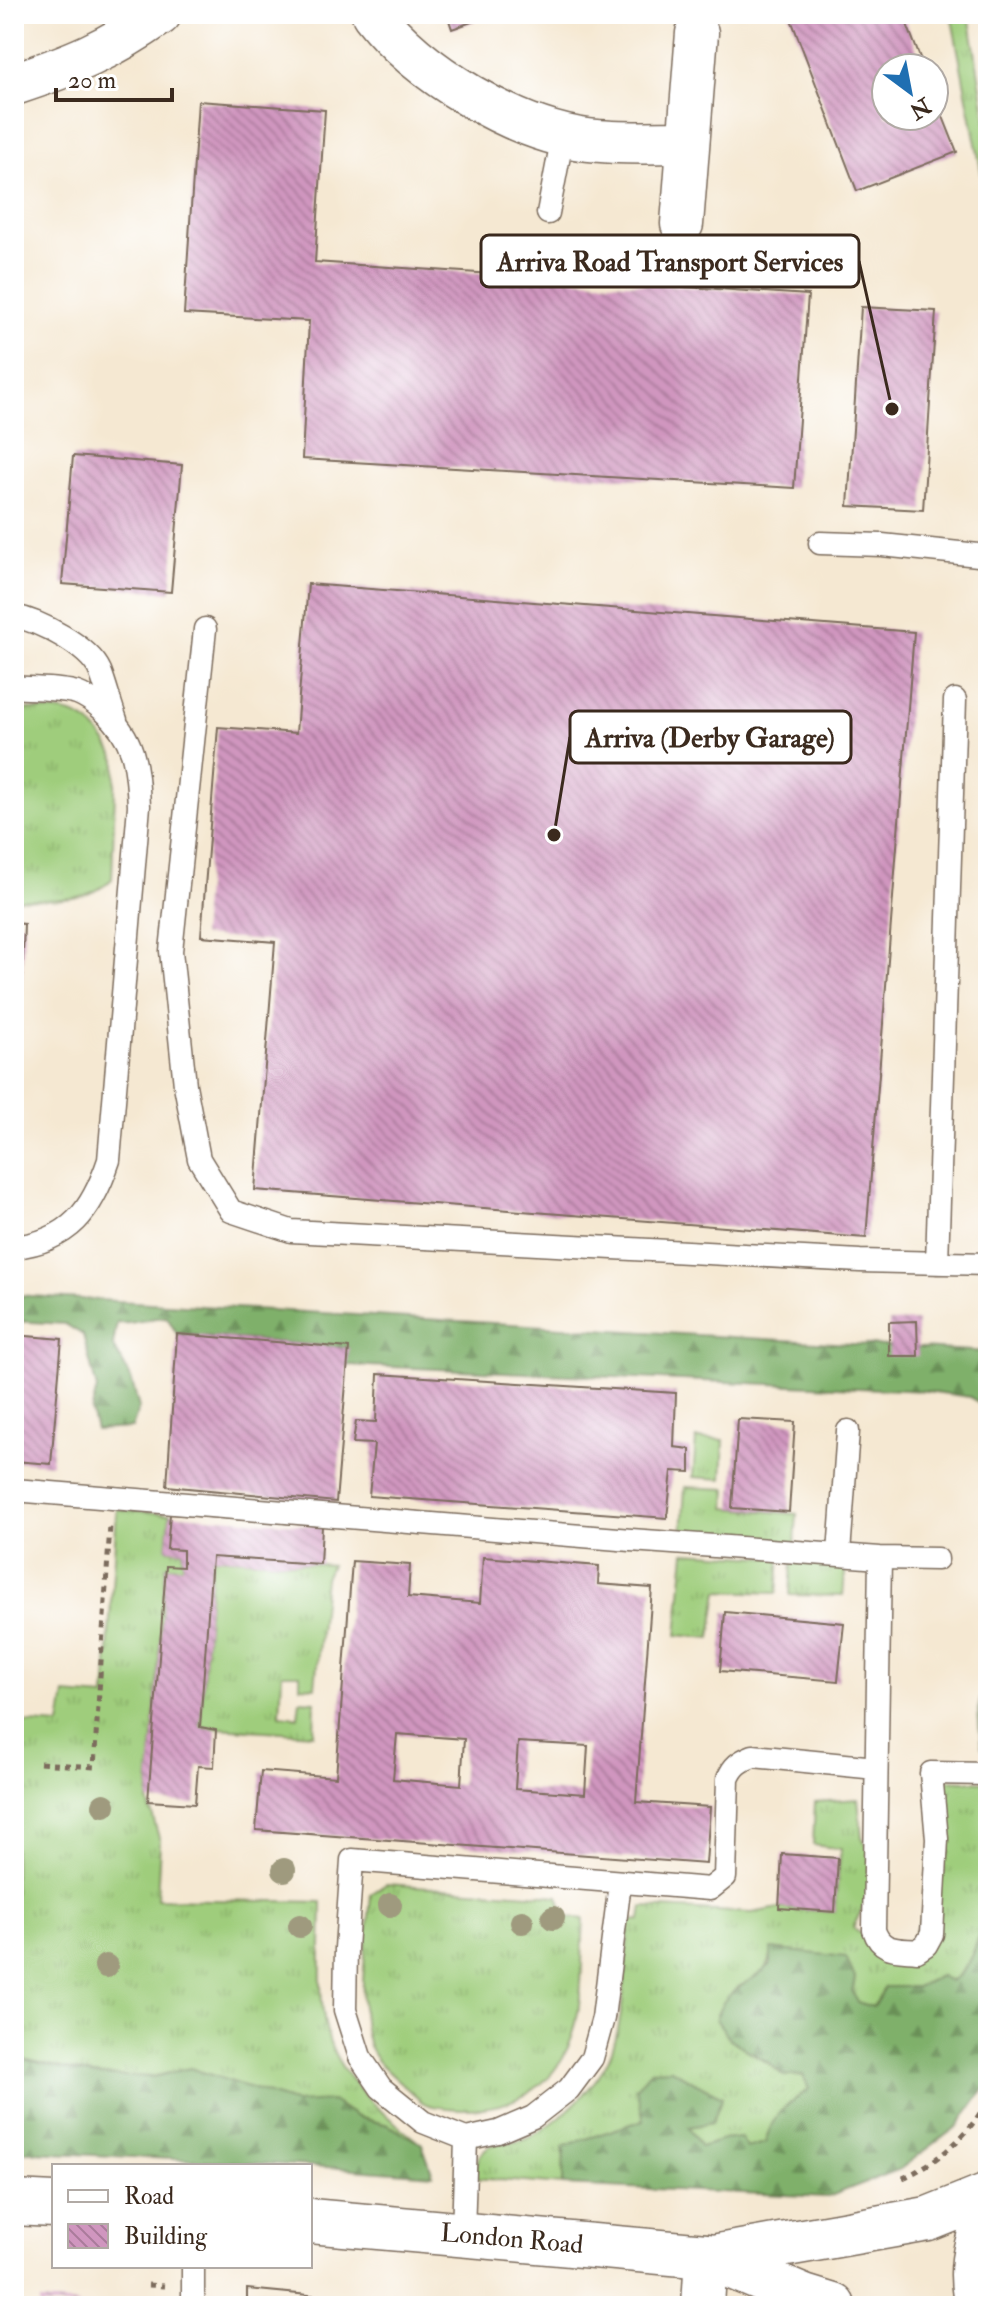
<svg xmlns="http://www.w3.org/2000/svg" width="1002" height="2320" font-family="'IM FELL Double Pica',serif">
	<defs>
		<pattern id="grass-tufts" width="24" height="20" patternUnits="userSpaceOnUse" patternTransform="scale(2)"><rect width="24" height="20" fill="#9fcd7b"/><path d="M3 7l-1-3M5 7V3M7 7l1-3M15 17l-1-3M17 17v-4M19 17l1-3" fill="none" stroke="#8ab06a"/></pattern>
		<pattern id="forest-firs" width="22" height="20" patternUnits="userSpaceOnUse" patternTransform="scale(2)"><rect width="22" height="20" fill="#7fb06b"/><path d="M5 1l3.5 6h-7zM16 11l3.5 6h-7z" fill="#698f57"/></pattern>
		<pattern id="building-back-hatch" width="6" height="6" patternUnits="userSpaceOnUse" patternTransform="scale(2)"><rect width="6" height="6" fill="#d096bf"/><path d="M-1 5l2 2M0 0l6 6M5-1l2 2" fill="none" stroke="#aa7b9b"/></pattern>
	</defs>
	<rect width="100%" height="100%" fill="#fff"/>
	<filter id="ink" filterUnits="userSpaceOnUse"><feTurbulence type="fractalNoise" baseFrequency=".0125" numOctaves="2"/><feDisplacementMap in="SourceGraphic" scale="16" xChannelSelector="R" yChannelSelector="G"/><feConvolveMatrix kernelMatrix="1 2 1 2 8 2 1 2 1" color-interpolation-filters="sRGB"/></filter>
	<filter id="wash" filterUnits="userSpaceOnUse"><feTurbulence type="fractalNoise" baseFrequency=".006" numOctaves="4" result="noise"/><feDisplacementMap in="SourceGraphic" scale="32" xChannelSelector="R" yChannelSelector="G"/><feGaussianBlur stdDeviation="1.8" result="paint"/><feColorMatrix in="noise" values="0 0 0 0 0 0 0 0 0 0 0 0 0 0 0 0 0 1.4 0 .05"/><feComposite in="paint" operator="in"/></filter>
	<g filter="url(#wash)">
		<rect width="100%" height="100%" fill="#f5e8d2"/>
		<path fill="url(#grass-tufts)" stroke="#6d7c4c" stroke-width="2" d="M 951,14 L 969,14 L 988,131 L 988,206 Z
			M 14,709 C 67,711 90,707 116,760 L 112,879 C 86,905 49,899 14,899 Z
			M 696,1439 L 724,1440 L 722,1479 L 693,1477 Z
			M 685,1487 L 727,1489 L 726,1508 L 797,1514 L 795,1544 L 682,1535 Z
			M 117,1509 L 170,1514 L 167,1549 L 183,1550 L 183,1567 L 166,1566 L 148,1801 L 160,1841 L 157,1899 L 322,1902 C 322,1947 315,2010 333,2050 C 341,2069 356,2086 369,2100 C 385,2116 405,2130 422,2144 L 388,2125 L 357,2117 L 339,2105 L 296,2103 L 190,2068 L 153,2077 L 93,2075 L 14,2057 L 14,1722 L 60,1725 L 65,1694 L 105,1697 Z
			M 685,1552 L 780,1558 L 777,1593 L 718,1591 L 711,1638 L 677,1635 Z
			M 212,1557 L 331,1565 L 325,1578 L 315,1687 L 300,1686 L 300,1674 L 282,1674 L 280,1715 L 298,1717 L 300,1700 L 315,1701 L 314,1734 L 200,1727 Z
			M 792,1561 L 846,1562 L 843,1596 L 790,1595 Z
			M 943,1780 L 988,1782 C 988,1831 997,1956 949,1982 L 940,1976 L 917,1987 L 885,1987 L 873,2007 L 857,2002 L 852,1992 L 855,1978 L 806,1953 L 772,1949 C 769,1974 760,1976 738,1987 L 730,2039 L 769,2064 L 784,2076 L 803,2075 L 809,2089 C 786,2106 773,2114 765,2143 L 747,2148 L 741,2138 L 723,2140 L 701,2147 L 688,2127 L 722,2097 L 671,2069 L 644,2120 L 564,2146 L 563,2185 L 474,2178 C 476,2166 477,2154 489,2146 C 499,2140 514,2144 524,2140 C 554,2126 584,2098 602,2071 C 626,2035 625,1964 629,1921 L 641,1920 L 643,1907 L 752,1913 L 779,1908 L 834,1912 L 841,1849 L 813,1845 L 815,1802 L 858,1799 L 862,1838 L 875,1860 L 873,1884 L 853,1928 L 889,1956 L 913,1937 L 934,1886 L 940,1858 L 949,1853 L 942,1800 Z
			M 386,1884 L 558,1896 L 565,1917 L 584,1919 C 581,1955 584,2007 571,2040 C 552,2090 511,2110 460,2109 C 450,2108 433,2108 424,2103 C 416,2098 408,2089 401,2083 C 390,2073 374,2060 369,2046 C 355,2002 368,1940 371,1894 Z"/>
		<path fill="url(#forest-firs)" stroke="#5d6d44" stroke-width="2" d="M 14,1295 L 988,1352 L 988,1410 L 970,1397 L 926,1391 L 347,1365 L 348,1348 L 177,1334 L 167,1317 C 149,1317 136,1325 117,1323 L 113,1345 L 131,1378 L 139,1408 L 132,1428 L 96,1430 L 91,1412 L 97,1389 L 83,1335 L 65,1324 L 14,1321 Z
			M 988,1582 L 988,1759 L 981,1745 L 978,1710 L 984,1684 L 982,1616 Z
			M 988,1889 L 988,2084 L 958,2126 L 900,2169 L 828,2197 L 563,2185 L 564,2146 L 644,2120 L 636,2088 L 651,2070 L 671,2069 L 722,2097 L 712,2123 L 688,2127 L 701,2147 L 723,2140 L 741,2138 L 747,2148 L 765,2143 C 774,2111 785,2108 809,2089 L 803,2075 L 784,2076 L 769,2063 L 730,2039 L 716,2019 C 722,1989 752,1984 771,1964 L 771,1949 L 846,1957 L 855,1978 L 852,1992 L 857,2002 L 873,2007 L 885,1987 L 917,1987 L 940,1976 L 950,1982 C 979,1966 982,1919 988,1889 Z
			M 14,2057 L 93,2075 L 153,2077 L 190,2068 L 296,2103 L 332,2101 L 357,2117 L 388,2125 L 422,2144 L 433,2175 L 312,2166 L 14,2151 Z"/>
		<g id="blocks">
			<path fill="url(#building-back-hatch)" fill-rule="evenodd" d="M 447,14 L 494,14 L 452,29 Z
				M 789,14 L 903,14 L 924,68 L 886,68 L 886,116 L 934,116 L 934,94 L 957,152 L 857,191 Z
				M 198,101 L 325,110 L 315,262 L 808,295 L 794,488 L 302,459 L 309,321 L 184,314 Z
				M 861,307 L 936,311 L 923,510 L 848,506 Z
				M 73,456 L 182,465 L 171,592 L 62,584 Z
				M 308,584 L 914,632 L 866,1238 L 255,1190 L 275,942 L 201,936 L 218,727 L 296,733 Z
				M 14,923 L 24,924 L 20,1043 L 14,1042 Z
				M 917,1321 L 918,1356 L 889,1356 L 889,1322 Z
				M 177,1334 L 349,1348 L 336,1502 L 167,1486 Z
				M 14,1335 L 62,1339 L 51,1464 L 14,1461 Z
				M 378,1374 L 676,1393 L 674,1447 L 690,1449 L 690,1472 L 672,1471 L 667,1518 L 369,1496 L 374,1444 L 353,1443 L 356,1421 L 376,1422 Z
				M 738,1419 L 795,1422 L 789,1512 L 732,1508 Z
				M 170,1514 L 322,1526 L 320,1564 L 212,1557 L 200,1727 L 216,1730 L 214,1767 L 198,1766 L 195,1804 L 148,1801 L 166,1566 L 183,1567 L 183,1550 L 167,1549 Z
				M 483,1557 L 599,1566 L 598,1584 L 652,1588 L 636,1802 L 710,1807 L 706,1864 L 256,1830 L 261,1771 L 336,1777 L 352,1561 L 410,1565 L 408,1597 L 480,1603 ZM 397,1734 L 464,1739 L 461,1785 L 393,1779 ZM 518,1742 L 588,1746 L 585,1794 L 515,1789 Z
				M 725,1612 L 844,1623 L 838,1681 L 720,1671 Z
				M 782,1854 L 838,1858 L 835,1912 L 779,1908 Z
				M 247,2289 L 401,2304 L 401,2306 L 247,2306 Z
				M 40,2301 L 79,2304 L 79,2306 L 40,2306 Z"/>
		</g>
	</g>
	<g filter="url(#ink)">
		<use href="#blocks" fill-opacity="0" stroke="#7c6c5d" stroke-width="2"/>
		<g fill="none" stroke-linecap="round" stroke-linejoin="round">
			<g stroke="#7c6c5d" stroke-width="25">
				<path id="service" d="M 548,213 L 563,135
					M 820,543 L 882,545 L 988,556
					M 14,616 C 39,621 89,646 100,671 C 106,686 110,704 116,720
					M 205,629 L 171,951 L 185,1085 L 199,1159 L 231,1211 L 291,1231 L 860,1261 L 988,1264
					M 14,687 C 34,689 58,688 77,693 C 86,696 96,704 103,710 C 135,738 137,765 139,806 L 109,1160 C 92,1211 70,1241 14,1247
					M 937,1263 L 955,700
					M 14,1490 L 631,1540 L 880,1558 L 937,1559
					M 839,1553 L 848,1431
					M 880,1558 L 874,1930 C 881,1952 897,1949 917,1951 L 926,1945 L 932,1934 L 937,1839 L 931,1773 L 988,1774
					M 620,1883 L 603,2018 L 592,2058 L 569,2089 L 533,2117 L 498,2132 L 466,2139 L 423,2122 L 381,2088 L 360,2057 L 345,2010 L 346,1948 L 352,1860 L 710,1889 L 725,1877 L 728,1779 C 733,1766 740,1761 753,1756 L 876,1768
					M 463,2233 L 466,2139
					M 193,2266 L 193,2306"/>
			</g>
			<g stroke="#7c6c5d" stroke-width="45">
				<path id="minor" d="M 373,14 C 418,73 515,131 588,140 C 621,144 655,142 688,142
					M 14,84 C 72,65 109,50 160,14
					M 682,224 L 697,33
					M 703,2306 L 706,2256"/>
			</g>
			<g stroke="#7c6c5d" stroke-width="47">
				<path id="primary" d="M 14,2203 L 54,2205
					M 310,2221 L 706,2256 L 804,2297 L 833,2306
					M 713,2257 L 928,2219 L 988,2195
					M 978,2306 C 968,2276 974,2243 988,2216"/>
			</g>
			<path stroke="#7c6c5d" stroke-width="5" stroke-dasharray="6 6" stroke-linecap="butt" d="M 40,1763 L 94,1767 L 110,1526
				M 903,2178 C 938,2162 971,2134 988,2099
				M 148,2285 L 164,2286"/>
			<use href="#service" stroke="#fff" stroke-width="22"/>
			<use href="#minor" stroke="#fff" stroke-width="42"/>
			<use href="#primary" stroke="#fff" stroke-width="44"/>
		</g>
		<g fill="#9f9a7e">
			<circle cx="104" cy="1805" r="12"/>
			<circle cx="284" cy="1870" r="12"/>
			<circle cx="390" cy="1905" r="12"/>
			<circle cx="553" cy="1918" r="12"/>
			<circle cx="522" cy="1922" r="12"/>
			<circle cx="300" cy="1926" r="12"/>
			<circle cx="106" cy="1966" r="12"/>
		</g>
	</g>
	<g text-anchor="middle" stroke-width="7" stroke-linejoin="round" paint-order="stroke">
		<g font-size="26" fill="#3b2a1e" stroke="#fff">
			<text transform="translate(512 2238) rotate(5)" y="9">London Road</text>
		</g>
	</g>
	<path fill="none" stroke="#3b2a1e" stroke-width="3" d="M892 409L859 261M554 835L570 737"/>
	<g fill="#3b2a1e" stroke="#fff" stroke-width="3">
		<circle cx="892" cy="409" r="8"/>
		<circle cx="554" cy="835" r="8"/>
	</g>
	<g fill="#fff" stroke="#3b2a1e" stroke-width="3">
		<rect x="481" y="235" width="378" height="52" rx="8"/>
		<rect x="570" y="711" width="281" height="52" rx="8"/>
	</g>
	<g font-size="28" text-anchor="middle" font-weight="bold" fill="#3b2a1e">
		<text x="670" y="271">Arriva Road Transport Services</text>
		<text x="710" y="747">Arriva (Derby Garage)</text>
	</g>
	<rect width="1002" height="2320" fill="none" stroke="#fff" stroke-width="48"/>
	<rect x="52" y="2164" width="260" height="104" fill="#ffffff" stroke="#b1aaa5" stroke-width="2"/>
	<rect x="68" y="2190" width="40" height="12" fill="#ffffff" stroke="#b1aaa5" stroke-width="2"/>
	<text x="124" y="2204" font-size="24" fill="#3b2a1e">Road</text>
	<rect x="68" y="2224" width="40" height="24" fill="url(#building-back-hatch)" stroke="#b1aaa5" stroke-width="2"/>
	<text x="124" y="2244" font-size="24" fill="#3b2a1e">Building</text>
	<g transform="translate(910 92) rotate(148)"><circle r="38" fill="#ffffff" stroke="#b1aaa5" stroke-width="2"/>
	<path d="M0-6L14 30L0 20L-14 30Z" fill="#1f6fb2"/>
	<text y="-12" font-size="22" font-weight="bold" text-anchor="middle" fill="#3b2a1e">N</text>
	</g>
	<path d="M56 88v12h116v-12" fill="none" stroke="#3b2a1e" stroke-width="4"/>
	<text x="68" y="88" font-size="24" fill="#3b2a1e" stroke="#ffffff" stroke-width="6" paint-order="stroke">20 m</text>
</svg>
